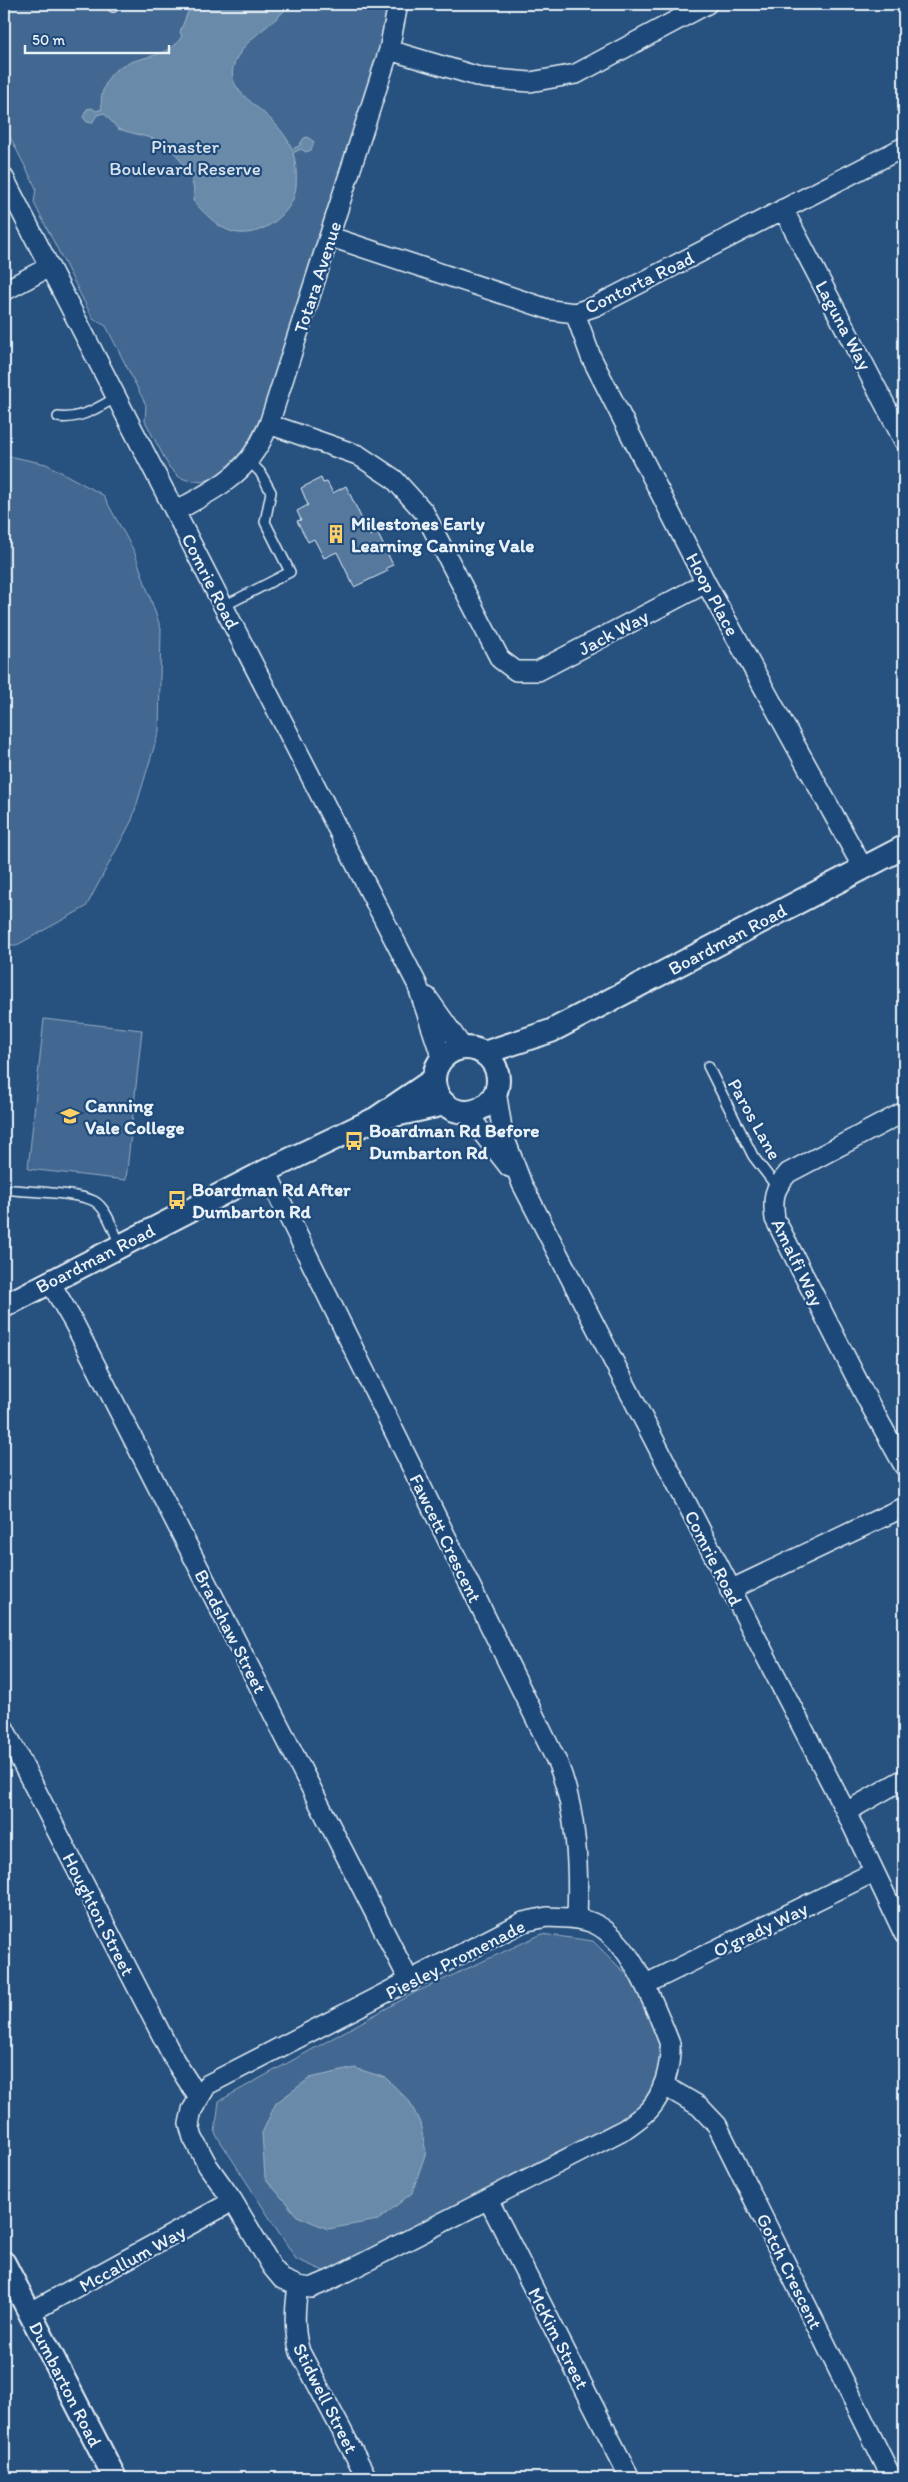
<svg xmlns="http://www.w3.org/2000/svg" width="908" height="2482" font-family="Itim,sans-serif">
	<rect width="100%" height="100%" fill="#27517f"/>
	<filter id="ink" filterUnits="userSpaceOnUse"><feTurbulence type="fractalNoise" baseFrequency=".02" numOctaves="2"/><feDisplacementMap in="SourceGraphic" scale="10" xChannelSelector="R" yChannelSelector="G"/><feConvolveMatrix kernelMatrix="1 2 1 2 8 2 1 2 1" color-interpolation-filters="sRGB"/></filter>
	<g filter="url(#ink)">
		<path fill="#436891" stroke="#96acc4" d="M 15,4 L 389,4 L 388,22 L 263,414 L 244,449 L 221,473 L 203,482 L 187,480 L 179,477 L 169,467 L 145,421 L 146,405 L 106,326 L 93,319 L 34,203 L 36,188 L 9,135 L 4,132 L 4,10 Z
			M 4,455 L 46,464 L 103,495 L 134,551 L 161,629 L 159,731 L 132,820 L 86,907 L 17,945 L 4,945 Z
			M 44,1019 L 142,1030 L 126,1180 L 28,1169 Z
			M 542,1934 L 593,1941 L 651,1999 L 671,2057 L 655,2105 L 488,2193 L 326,2272 L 296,2259 L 215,2133 L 219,2101 L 414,1993 Z"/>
		<path fill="#6b8aaa" stroke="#9db3c9" d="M 191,4 L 290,4 C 277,22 255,32 242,50 C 218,82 244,95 266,115 C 277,125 286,135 292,149 L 299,146 L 304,138 L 308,137 L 314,142 L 311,150 L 306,152 L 301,149 L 293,153 C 297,165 298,188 293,199 C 284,220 257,238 233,232 C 216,227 205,213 193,201 L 194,189 L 190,175 L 176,154 L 158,140 L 118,129 L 104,113 L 97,115 L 92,123 L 87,122 L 83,117 L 87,109 L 92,108 L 96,111 L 102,109 C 100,100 102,91 106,83 C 118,56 151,62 172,47 C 176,45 179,40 182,36 L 180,32 Z
			M 355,2068 L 386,2078 L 410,2102 L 420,2123 L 426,2152 L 412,2193 L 378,2220 L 328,2229 L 297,2216 L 265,2178 L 262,2133 L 276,2103 L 310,2078 Z"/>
		<path fill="#57789d" stroke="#e8f1f8" d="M 321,478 L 323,483 L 327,482 L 333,493 L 346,486 L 370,536 L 377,532 L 393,565 L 386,568 L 388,571 L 354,587 L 337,552 L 324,558 L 314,539 L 308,542 L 297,521 L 301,520 L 297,511 L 308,505 L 301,488 Z"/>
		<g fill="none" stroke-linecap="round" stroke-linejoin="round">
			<g stroke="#e8f1f8" stroke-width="12">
				<path id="service" d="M 112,4 L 113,7
					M 58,417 C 80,420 97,408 117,397
					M 224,606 L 290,572 L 265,522 L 271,492 L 260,472 L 248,460
					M 708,1066 L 753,1156 L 776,1186
					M 4,1189 C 26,1192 76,1192 94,1201 C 107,1208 114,1232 120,1245"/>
			</g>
			<g stroke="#e8f1f8" stroke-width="22">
				<path id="minor" d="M 389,50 L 483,78 L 530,82 L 576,74 L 707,4
					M 4,178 L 417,984 L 442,1059
					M 783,209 L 904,441
					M 331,237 L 551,310 L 575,313 L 596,306 L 904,147
					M 4,291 L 49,267
					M 575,313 L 591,357 L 706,583 L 863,868
					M 269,424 L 358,455 L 394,479 L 424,512 L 500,659 L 516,671 L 538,671 L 706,583
					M 176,511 C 204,495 237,480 255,451 C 261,443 265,433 269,424 L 389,50 L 398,4
					M 427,997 L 463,1048
					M 496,1091 L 503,1134 L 522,1184 L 846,1812 L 904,1934
					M 466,1112 L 509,1167
					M 904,1112 L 788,1173 C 774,1189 772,1197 775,1219 L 868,1401 L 904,1466
					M 266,1171 L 558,1764 C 577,1812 579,1868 577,1919
					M 50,1282 L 74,1323 L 410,1982
					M 730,1590 L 904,1507
					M 4,1728 L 175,2061 L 198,2097
					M 846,1812 L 904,1779
					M 547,1917 C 562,1918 579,1917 593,1923 C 632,1940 655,2007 670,2044 C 671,2065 664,2094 649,2110 C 642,2117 633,2123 625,2129 L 330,2280 L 311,2288 L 298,2286 L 282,2279 L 272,2267 L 233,2201 L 208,2166 L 193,2138 L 189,2124 L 192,2110 L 207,2085 L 523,1922 Z
					M 646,1984 L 874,1872
					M 663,2085 L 699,2106 L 717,2125 L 892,2478
					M 488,2199 L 630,2478
					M 298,2286 C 295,2309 293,2329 300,2352 L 367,2478
					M 29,2313 L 233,2201"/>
			</g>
			<g stroke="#e8f1f8" stroke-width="26">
				<path id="tertiary" d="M434 1080a32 32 0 1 1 64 0a32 32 0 1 1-64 0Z
					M 484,1053 L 551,1031 L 904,847
					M 386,1117 L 445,1104
					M 4,1306 L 266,1171 L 375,1119 L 434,1079
					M 4,2263 L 115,2478"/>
			</g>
			<use href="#service" stroke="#1f4a7a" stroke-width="9"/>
			<use href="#minor" stroke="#1f4a7a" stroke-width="19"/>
			<use href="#tertiary" stroke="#1f4a7a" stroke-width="22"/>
		</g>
	</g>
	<defs>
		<g id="building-bare" transform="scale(1.5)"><path d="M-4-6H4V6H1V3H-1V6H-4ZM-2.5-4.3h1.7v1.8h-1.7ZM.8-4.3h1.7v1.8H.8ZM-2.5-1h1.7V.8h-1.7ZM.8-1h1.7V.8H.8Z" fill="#ffd166" stroke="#1f4a7a" stroke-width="2.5" paint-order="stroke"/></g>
		<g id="school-bare" transform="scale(1.5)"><path d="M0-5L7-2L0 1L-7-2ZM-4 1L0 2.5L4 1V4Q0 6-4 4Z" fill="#ffd166" stroke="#1f4a7a" stroke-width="2.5" paint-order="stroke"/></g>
		<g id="bus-bare" transform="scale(1.5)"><path d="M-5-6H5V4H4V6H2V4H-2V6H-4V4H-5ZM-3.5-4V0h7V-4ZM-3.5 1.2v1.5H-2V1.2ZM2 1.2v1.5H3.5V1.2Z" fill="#ffd166" stroke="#1f4a7a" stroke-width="2.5" paint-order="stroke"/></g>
	</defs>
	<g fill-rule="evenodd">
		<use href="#building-bare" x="336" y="534"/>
		<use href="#school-bare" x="70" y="1116"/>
		<use href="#bus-bare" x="354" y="1141"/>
		<use href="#bus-bare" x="177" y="1200"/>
	</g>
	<g text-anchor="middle" stroke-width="4.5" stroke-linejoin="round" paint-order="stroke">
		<g font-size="19" fill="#d8e3ee" stroke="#1f4a7a">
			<text x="185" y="153">Pinaster<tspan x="185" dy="22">Boulevard Reserve</tspan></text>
		</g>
		<g font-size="19" fill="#e8f1f8" stroke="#1f4a7a">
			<text transform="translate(317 277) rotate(-72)" y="7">Totara Avenue</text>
			<text transform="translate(639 282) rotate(-26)" y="7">Contorta Road</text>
			<text transform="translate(844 325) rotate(62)" y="7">Laguna Way</text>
			<text transform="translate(211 581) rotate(63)" y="7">Comrie Road</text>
			<text transform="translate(713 594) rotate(62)" y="7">Hoop Place</text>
			<text transform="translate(613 632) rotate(-28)" y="7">Jack Way</text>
			<text transform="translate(727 939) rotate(-28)" y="7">Boardman Road</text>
			<text transform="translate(755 1119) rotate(61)" y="7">Paros Lane</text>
			<text transform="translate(95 1258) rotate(-27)" y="7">Boardman Road</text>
			<text transform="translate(798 1262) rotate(64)" y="7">Amalfi Way</text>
			<text transform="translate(446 1538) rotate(64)" y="7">Fawcett Crescent</text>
			<text transform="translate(714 1558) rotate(63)" y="7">Comrie Road</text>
			<text transform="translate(231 1631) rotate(63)" y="7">Bradshaw Street</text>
			<text transform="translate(99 1914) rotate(63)" y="7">Houghton Street</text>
			<text transform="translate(760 1929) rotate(-26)" y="7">O'grady Way</text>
			<text transform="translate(455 1959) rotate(-27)" y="7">Piesley Promenade</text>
			<text transform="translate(132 2258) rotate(-29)" y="7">Mccallum Way</text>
			<text transform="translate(790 2271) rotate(64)" y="7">Gotch Crescent</text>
			<text transform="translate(559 2338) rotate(63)" y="7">McKim Street</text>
			<text transform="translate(66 2384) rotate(63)" y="7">Dumbarton Road</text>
			<text transform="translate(326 2398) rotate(63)" y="7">Stidwell Street</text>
		</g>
		<g font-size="19" font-weight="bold" fill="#e8f1f8" stroke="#1f4a7a" text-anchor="start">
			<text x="351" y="530">Milestones Early<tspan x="351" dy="22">Learning Canning Vale</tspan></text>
			<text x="85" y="1112">Canning<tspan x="85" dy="22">Vale College</tspan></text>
			<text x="369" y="1137">Boardman Rd Before<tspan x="369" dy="22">Dumbarton Rd</tspan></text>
			<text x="192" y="1196">Boardman Rd After<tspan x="192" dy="22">Dumbarton Rd</tspan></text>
		</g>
	</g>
	<rect width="908" height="2482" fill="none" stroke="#1f4a7a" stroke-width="20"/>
	<rect x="10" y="10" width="888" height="2462" fill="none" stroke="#e8f1f8" stroke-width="2" filter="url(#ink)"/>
	<path d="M25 45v8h144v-8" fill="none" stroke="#e8f1f8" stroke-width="2.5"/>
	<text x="32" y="45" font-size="15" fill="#e8f1f8" stroke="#1f4a7a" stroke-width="4" paint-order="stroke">50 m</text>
</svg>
